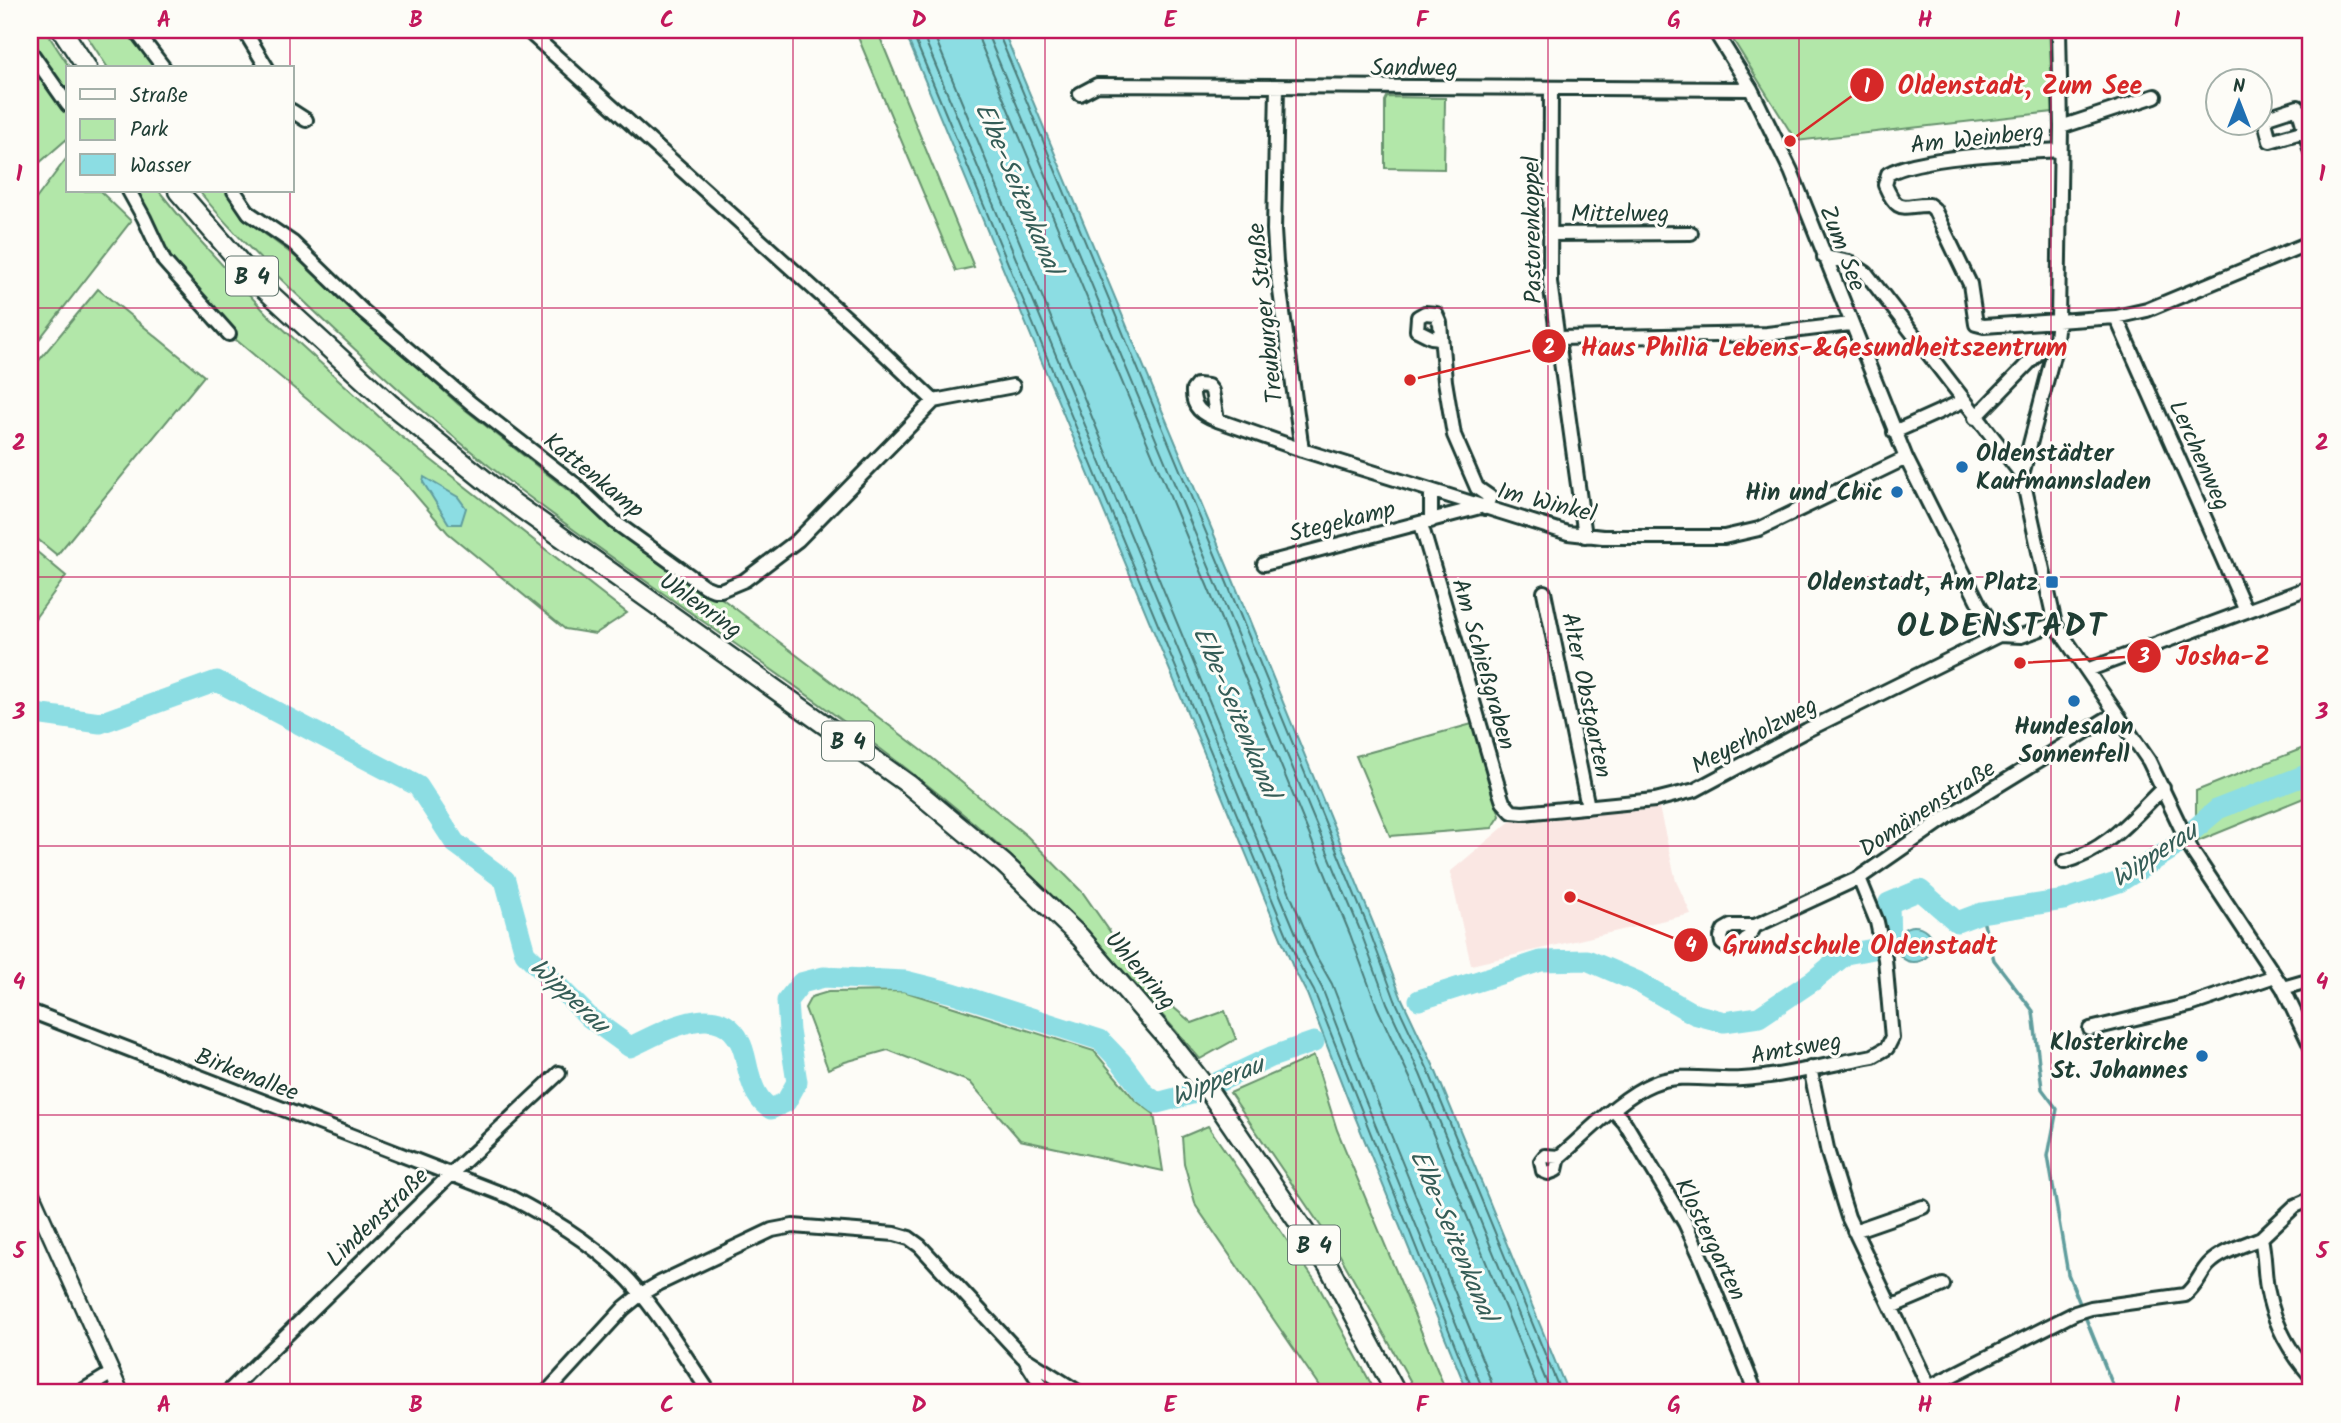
<svg xmlns="http://www.w3.org/2000/svg" width="2341" height="1423" font-family="Kalam,sans-serif">
	<rect width="100%" height="100%" fill="#fdfcf7"/>
	<filter id="ink" filterUnits="userSpaceOnUse"><feTurbulence type="fractalNoise" baseFrequency=".0143" numOctaves="2"/><feDisplacementMap in="SourceGraphic" scale="14" xChannelSelector="R" yChannelSelector="G"/><feConvolveMatrix kernelMatrix="1 2 1 2 8 2 1 2 1" color-interpolation-filters="sRGB"/></filter>
	<g filter="url(#ink)">
		<path fill="#fae7e3" d="M 1658,803 L 1676,881 L 1691,914 L 1471,965 L 1450,872 L 1513,819 Z"/>
		<path fill="#b2e7a9" stroke="#68926e" stroke-width="2" d="M 30,30 L 45,30 L 70,68 L 68,111 L 30,42 Z
			M 83,30 L 128,30 L 158,68 L 108,68 Z
			M 855,30 L 877,30 L 974,267 L 956,271 Z
			M 1727,30 L 2049,30 L 2053,112 L 1796,141 Z
			M 30,64 L 68,116 L 68,138 L 30,171 Z
			M 1387,97 L 1445,98 L 1444,169 L 1385,168 L 1385,101 Z
			M 66,159 L 68,161 L 68,191 L 100,191 L 131,221 L 30,351 L 30,207 Z
			M 124,191 L 159,191 L 194,234 L 266,313 L 398,434 L 627,613 L 595,634 L 565,629 L 448,533 L 400,477 L 229,334 L 204,310 Z
			M 199,191 L 229,191 L 242,217 L 304,263 L 458,404 L 636,544 L 724,600 L 932,758 L 1027,836 L 1083,893 L 1148,986 L 1192,1023 L 1225,1011 L 1236,1039 L 1200,1059 C 1127,973 1050,886 963,814 C 821,696 663,599 516,487 C 451,437 389,382 329,325 C 284,282 238,240 199,191 Z
			M 98,289 L 204,376 L 57,555 L 30,533 L 30,371 Z
			M 30,546 L 66,576 L 30,625 Z
			M 1472,724 L 1500,816 L 1492,828 L 1390,836 L 1356,756 Z
			M 2311,745 L 2311,795 L 2196,842 L 2196,791 Z
			M 903,991 L 1094,1051 L 1135,1100 L 1154,1114 L 1163,1171 L 1020,1140 L 970,1082 L 888,1050 L 845,1062 L 828,1069 L 805,1008 L 811,997 L 828,992 Z
			M 1314,1056 L 1337,1130 L 1447,1393 L 1417,1393 L 1337,1250 L 1230,1093 Z
			M 1208,1126 L 1318,1285 L 1376,1393 L 1324,1393 L 1196,1206 L 1184,1163 L 1182,1137 Z"/>
		<path fill="#8cdde3" stroke="#609d9d" stroke-width="2" d="M 904,30 L 1003,30 L 1233,580 L 1374,925 L 1401,997 L 1434,1067 L 1568,1393 L 1468,1393 L 1349,1102 L 1307,994 L 1293,967 Z
			M 424,477 L 458,497 L 466,508 L 461,524 L 449,524 L 423,482 Z
			M1896 944a18 18 0 1 1 36 0a18 18 0 1 1-36 0Z"/>
		<g fill="none" stroke-linecap="round" stroke-linejoin="round">
			<path stroke="#4b7d7a" stroke-width="2" d="M 911,30 L 1299,964 L 1314,991 L 1474,1393
				M 921,30 L 1307,960 L 1322,988 L 1364,1097 L 1481,1385 L 1483,1393
				M 932,30 L 1242,780 L 1316,956 L 1332,984 L 1374,1093 L 1491,1381 L 1493,1393
				M 977,30 L 980,42 L 1209,590 L 1350,934 L 1377,1007 L 1410,1078 L 1540,1393
				M 988,30 L 989,38 L 1360,930 L 1387,1003 L 1420,1074 L 1551,1393
				M 997,30 L 1227,583 L 1368,927 L 1395,1000 L 1428,1070 L 1561,1393"/>
			<path stroke="#609d9d" stroke-width="3.5" d="M 1981,913 L 1994,960 L 2033,1011 L 2042,1089 L 2057,1109 L 2048,1156 L 2068,1274 L 2116,1393"/>
			<path stroke="#8cdde3" stroke-width="21" d="M 30,708 L 36,714 L 100,723 L 217,681 L 418,786 L 455,843 L 505,880 L 525,953 L 590,1018 L 630,1047 C 661,1033 718,997 740,1042 C 745,1051 746,1063 749,1073 C 753,1088 758,1101 771,1109 L 786,1102 L 797,1082 L 789,1031 L 787,1001 L 801,983 L 824,977 L 905,981 L 953,993 L 1100,1040 L 1121,1062 L 1144,1093 L 1157,1103 L 1195,1093 L 1271,1057 L 1314,1042
				M 1419,1000 L 1541,961 L 1587,960 L 1638,982 L 1694,1014 L 1724,1022 L 1759,1017 L 1814,980 L 1846,954 L 1890,946 L 1889,903 L 1920,890 L 1957,922 L 1981,913 L 2064,900 L 2119,882 L 2170,850 L 2218,809 L 2311,773"/>
			<g stroke="#1f3d34" stroke-width="18">
				<path id="minor" d="M 135,30 L 164,68
					M 244,30 L 267,68
					M 527,30 L 852,323 L 934,401
					M 1714,30 L 1751,89 L 1791,171 L 1906,458 L 1980,606 L 1999,635
					M 2059,30 L 2061,127 L 2058,320 L 2055,348 L 2022,475 L 2055,624 L 2149,761 L 2192,851 L 2283,988 L 2311,1047
					M 30,51 L 68,105
					M 1277,87 L 1274,230 L 1276,262 L 1302,450
					M 1551,89 L 1550,282 L 1585,536
					M 1080,94 L 1097,85 L 1751,89
					M 292,111 L 306,120
					M 2061,127 L 2155,96
					M 2305,131 L 2270,141 L 2264,118 L 2298,107 L 2311,152
					M 2060,150 C 2021,152 1918,156 1888,174 L 1885,185 C 1899,217 1904,204 1929,205 L 1934,209 L 1970,284 L 1976,324 L 1984,326 L 2116,317 L 2147,310 L 2311,242
					M 129,191 L 144,218 L 164,261 L 229,334
					M 234,191 L 249,213 L 293,243 L 363,311 L 472,404 L 576,485 L 615,522 L 704,586 L 714,590 L 721,590 L 745,580 L 798,540 L 934,401 L 1013,386
					M 1550,234 L 1691,233
					M 1824,257 L 1849,262 L 1866,273 L 2022,475
					M 2116,317 L 2246,611
					M 1441,338 L 1431,337 L 1417,330 L 1418,317 L 1425,313 L 1436,314 L 1440,323 L 1445,381 L 1454,435 L 1477,488 L 1490,497 L 1485,508
					M 1559,338 L 1767,334 L 1850,324
					M 1975,418 L 2043,348 L 2055,348
					M 1217,420 L 1212,391 L 1208,386 L 1197,385 L 1193,390 C 1192,408 1202,414 1217,420 L 1302,450 L 1568,533 L 1603,537 L 1724,537 L 1759,529 L 1906,458
					M 1894,432 L 1963,401
					M 1431,490 L 1431,521
					M 1421,524 L 1500,793 L 1503,802 L 1512,812 L 1523,813 L 1655,800 L 1695,790 L 1807,730 L 1999,635
					M 1264,564 L 1480,507
					M 1544,592 L 1588,807
					M 1999,635 L 2021,636 L 2055,624
					M 2087,670 L 2311,587
					M 2064,862 C 2108,850 2132,818 2163,788
					M 1755,926 C 1748,939 1744,946 1729,948 L 1722,943 L 1721,937 L 1724,930 L 1731,926 L 1755,926 L 1859,878 L 1950,815 L 2116,713
					M 2283,988 L 2311,980
					M 30,1011 L 510,1197 C 550,1218 588,1240 621,1272 C 655,1305 683,1354 710,1393
					M 2090,1029 L 2190,1005 L 2275,976
					M 1810,1068 L 1828,1153 L 1848,1217 L 1932,1393
					M 1614,1111 L 1625,1123 L 1685,1223 L 1703,1262 L 1756,1393
					M 1559,1157 L 1545,1156 L 1541,1161 L 1543,1171 L 1548,1173 L 1556,1170 L 1559,1157 C 1585,1135 1622,1096 1652,1084 C 1681,1072 1711,1081 1742,1079 C 1786,1076 1830,1064 1873,1056 L 1887,1048 L 1892,1038 L 1885,959 L 1877,922 L 1859,878
					M 2311,1199 L 2295,1206 L 2261,1238 C 2265,1255 2264,1271 2267,1288 C 2273,1321 2289,1351 2311,1376
					M 1854,1231 L 1923,1207
					M 1891,1307 L 1943,1285
					M 1027,1363 L 1046,1393
					M 1929,1387 L 2075,1313 L 2091,1308 L 2185,1295 C 2197,1286 2200,1273 2209,1264 C 2222,1251 2245,1245 2261,1238
					M 79,1393 L 112,1373
					M 227,1393 L 450,1175 L 559,1073
					M 546,1393 L 624,1308 L 641,1294 L 660,1283 L 772,1230 L 793,1226 L 895,1234 L 909,1238 L 920,1246 L 1023,1357 L 1080,1393"/>
			</g>
			<g stroke="#1f3d34" stroke-width="19">
				<path id="major" d="M 30,1190 L 121,1393"/>
			</g>
			<g stroke="#1f3d34" stroke-width="23">
				<path id="highway" d="M 62,30 L 87,68
					M 178,191 L 257,282 L 389,403 L 508,499 L 908,784 L 1004,864 L 1080,937 L 1167,1038 L 1210,1093 L 1329,1267 L 1396,1393"/>
			</g>
			<use href="#minor" stroke="#fdfcf7" stroke-width="12"/>
			<use href="#major" stroke="#fdfcf7" stroke-width="14"/>
			<use href="#highway" stroke="#fdfcf7" stroke-width="18"/>
		</g>
	</g>
	<path fill="none" stroke="#c2185b" stroke-width="2" stroke-opacity="0.55" d="M 290,30 L 290,68M 542,30 L 542,1393M 793,30 L 793,1393M 1045,30 L 1045,1393M 1296,30 L 1296,1393M 1548,30 L 1548,1393M 1799,30 L 1799,1393M 2051,30 L 2051,1393M 290,191 L 290,1393M 30,308 L 2311,308M 30,577 L 2311,577M 30,846 L 2311,846M 30,1115 L 2311,1115"/>
	<g fill="#1f6fb2" stroke="#fdfcf7" stroke-width="2.5">
		<circle cx="1962" cy="467" r="7"/>
		<circle cx="1897" cy="492" r="7"/>
		<rect x="2045" y="575" width="14" height="14" rx="3.5"/>
		<circle cx="2074" cy="701" r="7"/>
		<circle cx="2202" cy="1056" r="7"/>
	</g>
	<g text-anchor="middle" stroke-width="6" stroke-linejoin="round" paint-order="stroke">
		<g fill="#fdfcf7" stroke="#62766e" stroke-width="2">
			<rect x="226" y="256.5" width="52" height="39" rx="5"/>
			<rect x="822" y="721.5" width="52" height="39" rx="5"/>
			<rect x="1288" y="1225.5" width="52" height="39" rx="5"/>
		</g>
		<g font-size="23" font-weight="bold" fill="#1f3d34">
			<text x="252" y="284">B 4</text>
			<text x="848" y="749">B 4</text>
			<text x="1314" y="1253">B 4</text>
		</g>
		<g font-size="24" fill="#1f3d34" stroke="#fdfcf7">
			<text x="1414" y="75">Sandweg</text>
			<text transform="translate(1977 138) rotate(-6)" y="8">Am Weinberg</text>
			<text x="1620" y="221">Mittelweg</text>
			<text transform="translate(1532 230) rotate(-91)" y="8">Pastorenkoppel</text>
			<text transform="translate(1843 248) rotate(69)" y="8">Zum See</text>
			<text transform="translate(1265 313) rotate(-96)" y="8">Treuburger Straße</text>
			<text transform="translate(2200 455) rotate(66)" y="8">Lerchenweg</text>
			<text transform="translate(594 475) rotate(39)" y="8">Kattenkamp</text>
			<text transform="translate(1547 502) rotate(14)" y="8">Im Winkel</text>
			<text transform="translate(1342 521) rotate(-14)" y="8">Stegekamp</text>
			<text transform="translate(701 605) rotate(35)" y="8">Uhlenring</text>
			<text transform="translate(1484 664) rotate(74)" y="8">Am Schießgraben</text>
			<text transform="translate(1587 695) rotate(78)" y="8">Alter Obstgarten</text>
			<text transform="translate(1754 735) rotate(-28)" y="8">Meyerholzweg</text>
			<text transform="translate(1927 808) rotate(-33)" y="8">Domänenstraße</text>
			<text transform="translate(1141 970) rotate(49)" y="8">Uhlenring</text>
			<text transform="translate(1796 1048) rotate(-10)" y="8">Amtsweg</text>
			<text transform="translate(247 1074) rotate(21)" y="8">Birkenallee</text>
			<text transform="translate(377 1217) rotate(-44)" y="8">Lindenstraße</text>
			<text transform="translate(1711 1239) rotate(64)" y="8">Klostergarten</text>
		</g>
		<g font-size="24" font-weight="bold" fill="#1f3d34" stroke="#fdfcf7" text-anchor="end">
			<text x="1976" y="461" text-anchor="start">Oldenstädter<tspan x="1976" dy="28">Kaufmannsladen</tspan></text>
			<text x="1883" y="500">Hin und Chic</text>
			<text x="2038" y="590">Oldenstadt, Am Platz</text>
			<text x="2074" y="734" text-anchor="middle">Hundesalon<tspan x="2074" dy="28">Sonnenfell</tspan></text>
			<text x="2188" y="1050">Klosterkirche<tspan x="2188" dy="28">St. Johannes</tspan></text>
		</g>
		<g font-size="26" font-style="italic" fill="#355d57" stroke="#fdfcf7">
			<text transform="translate(1019 188) rotate(67)" y="9">Elbe-Seitenkanal</text>
			<text transform="translate(1237 712) rotate(67)" y="9">Elbe-Seitenkanal</text>
			<text transform="translate(2154 854) rotate(-33)" y="9">Wipperau</text>
			<text transform="translate(570 995) rotate(43)" y="9">Wipperau</text>
			<text transform="translate(1217 1080) rotate(-21)" y="9">Wipperau</text>
			<text transform="translate(1454 1235) rotate(67)" y="9">Elbe-Seitenkanal</text>
		</g>
		<g font-size="32" font-weight="bold" letter-spacing="2" fill="#1f3d34" stroke="#fdfcf7">
			<text x="2002" y="636">OLDENSTADT</text>
		</g>
	</g>
	<path fill="none" stroke="#d62828" stroke-width="2.5" d="M1790 141L1867 85M1410 380L1549 346M2020 663L2144 656M1570 897L1691 945"/>
	<g fill="#d62828" stroke="#fdfcf7" stroke-width="2.5">
		<circle cx="1790" cy="141" r="7"/>
		<circle cx="1410" cy="380" r="7"/>
		<circle cx="2020" cy="663" r="7"/>
		<circle cx="1570" cy="897" r="7"/>
		<circle cx="1867" cy="85" r="18"/>
		<circle cx="1549" cy="346" r="18"/>
		<circle cx="2144" cy="656" r="18"/>
		<circle cx="1691" cy="945" r="18"/>
	</g>
	<g font-size="21" text-anchor="middle" font-weight="bold" fill="#fff">
		<text x="1867" y="93">1</text>
		<text x="1549" y="354">2</text>
		<text x="2144" y="663">3</text>
		<text x="1691" y="952">4</text>
	</g>
	<g font-size="26" text-anchor="middle" font-weight="bold" fill="#d62828" stroke="#fdfcf7" stroke-width="6" stroke-linejoin="round" paint-order="stroke">
		<text x="2020" y="94">Oldenstadt, Zum See</text>
		<text x="1824" y="356">Haus Philia Lebens-&amp;Gesundheitszentrum</text>
		<text x="2223" y="665">Josha-Z</text>
		<text x="1860" y="954">Grundschule Oldenstadt</text>
	</g>
	<rect width="2341" height="1423" fill="none" stroke="#fdfcf7" stroke-width="77"/>
	<rect x="66" y="66" width="228" height="126" fill="#fdfcf7" stroke="#a4b0a9" stroke-width="2"/>
	<rect x="80" y="89" width="35" height="10" fill="#fdfcf7" stroke="#a4b0a9" stroke-width="2"/>
	<text x="130" y="102" font-size="21" fill="#1f3d34">Straße</text>
	<rect x="80" y="119" width="35" height="21" fill="#b2e7a9" stroke="#a4b0a9" stroke-width="2"/>
	<text x="130" y="136" font-size="21" fill="#1f3d34">Park</text>
	<rect x="80" y="154" width="35" height="21" fill="#8cdde3" stroke="#a4b0a9" stroke-width="2"/>
	<text x="130" y="172" font-size="21" fill="#1f3d34">Wasser</text>
	<g transform="translate(2239 102)"><circle r="33" fill="#fdfcf7" stroke="#a4b0a9" stroke-width="2"/>
	<path d="M0-5L12 26L0 18L-12 26Z" fill="#1f6fb2"/>
	<text y="-10" font-size="19" font-weight="bold" text-anchor="middle" fill="#1f3d34">N</text>
	</g>
	<rect x="38" y="38" width="2264" height="1346" fill="none" stroke="#c2185b" stroke-width="2.5"/>
	<g font-size="23" text-anchor="middle" font-weight="bold" fill="#c2185b">
		<text x="164" y="27">A</text>
		<text x="416" y="27">B</text>
		<text x="667" y="27">C</text>
		<text x="919" y="27">D</text>
		<text x="1170" y="27">E</text>
		<text x="1422" y="27">F</text>
		<text x="1674" y="27">G</text>
		<text x="1925" y="27">H</text>
		<text x="2177" y="27">I</text>
		<text x="19" y="181">1</text>
		<text x="2322" y="181">1</text>
		<text x="19" y="450">2</text>
		<text x="2322" y="450">2</text>
		<text x="19" y="719">3</text>
		<text x="2322" y="719">3</text>
		<text x="19" y="989">4</text>
		<text x="2322" y="989">4</text>
		<text x="19" y="1258">5</text>
		<text x="2322" y="1258">5</text>
		<text x="164" y="1412">A</text>
		<text x="416" y="1412">B</text>
		<text x="667" y="1412">C</text>
		<text x="919" y="1412">D</text>
		<text x="1170" y="1412">E</text>
		<text x="1422" y="1412">F</text>
		<text x="1674" y="1412">G</text>
		<text x="1925" y="1412">H</text>
		<text x="2177" y="1412">I</text>
	</g>
</svg>
